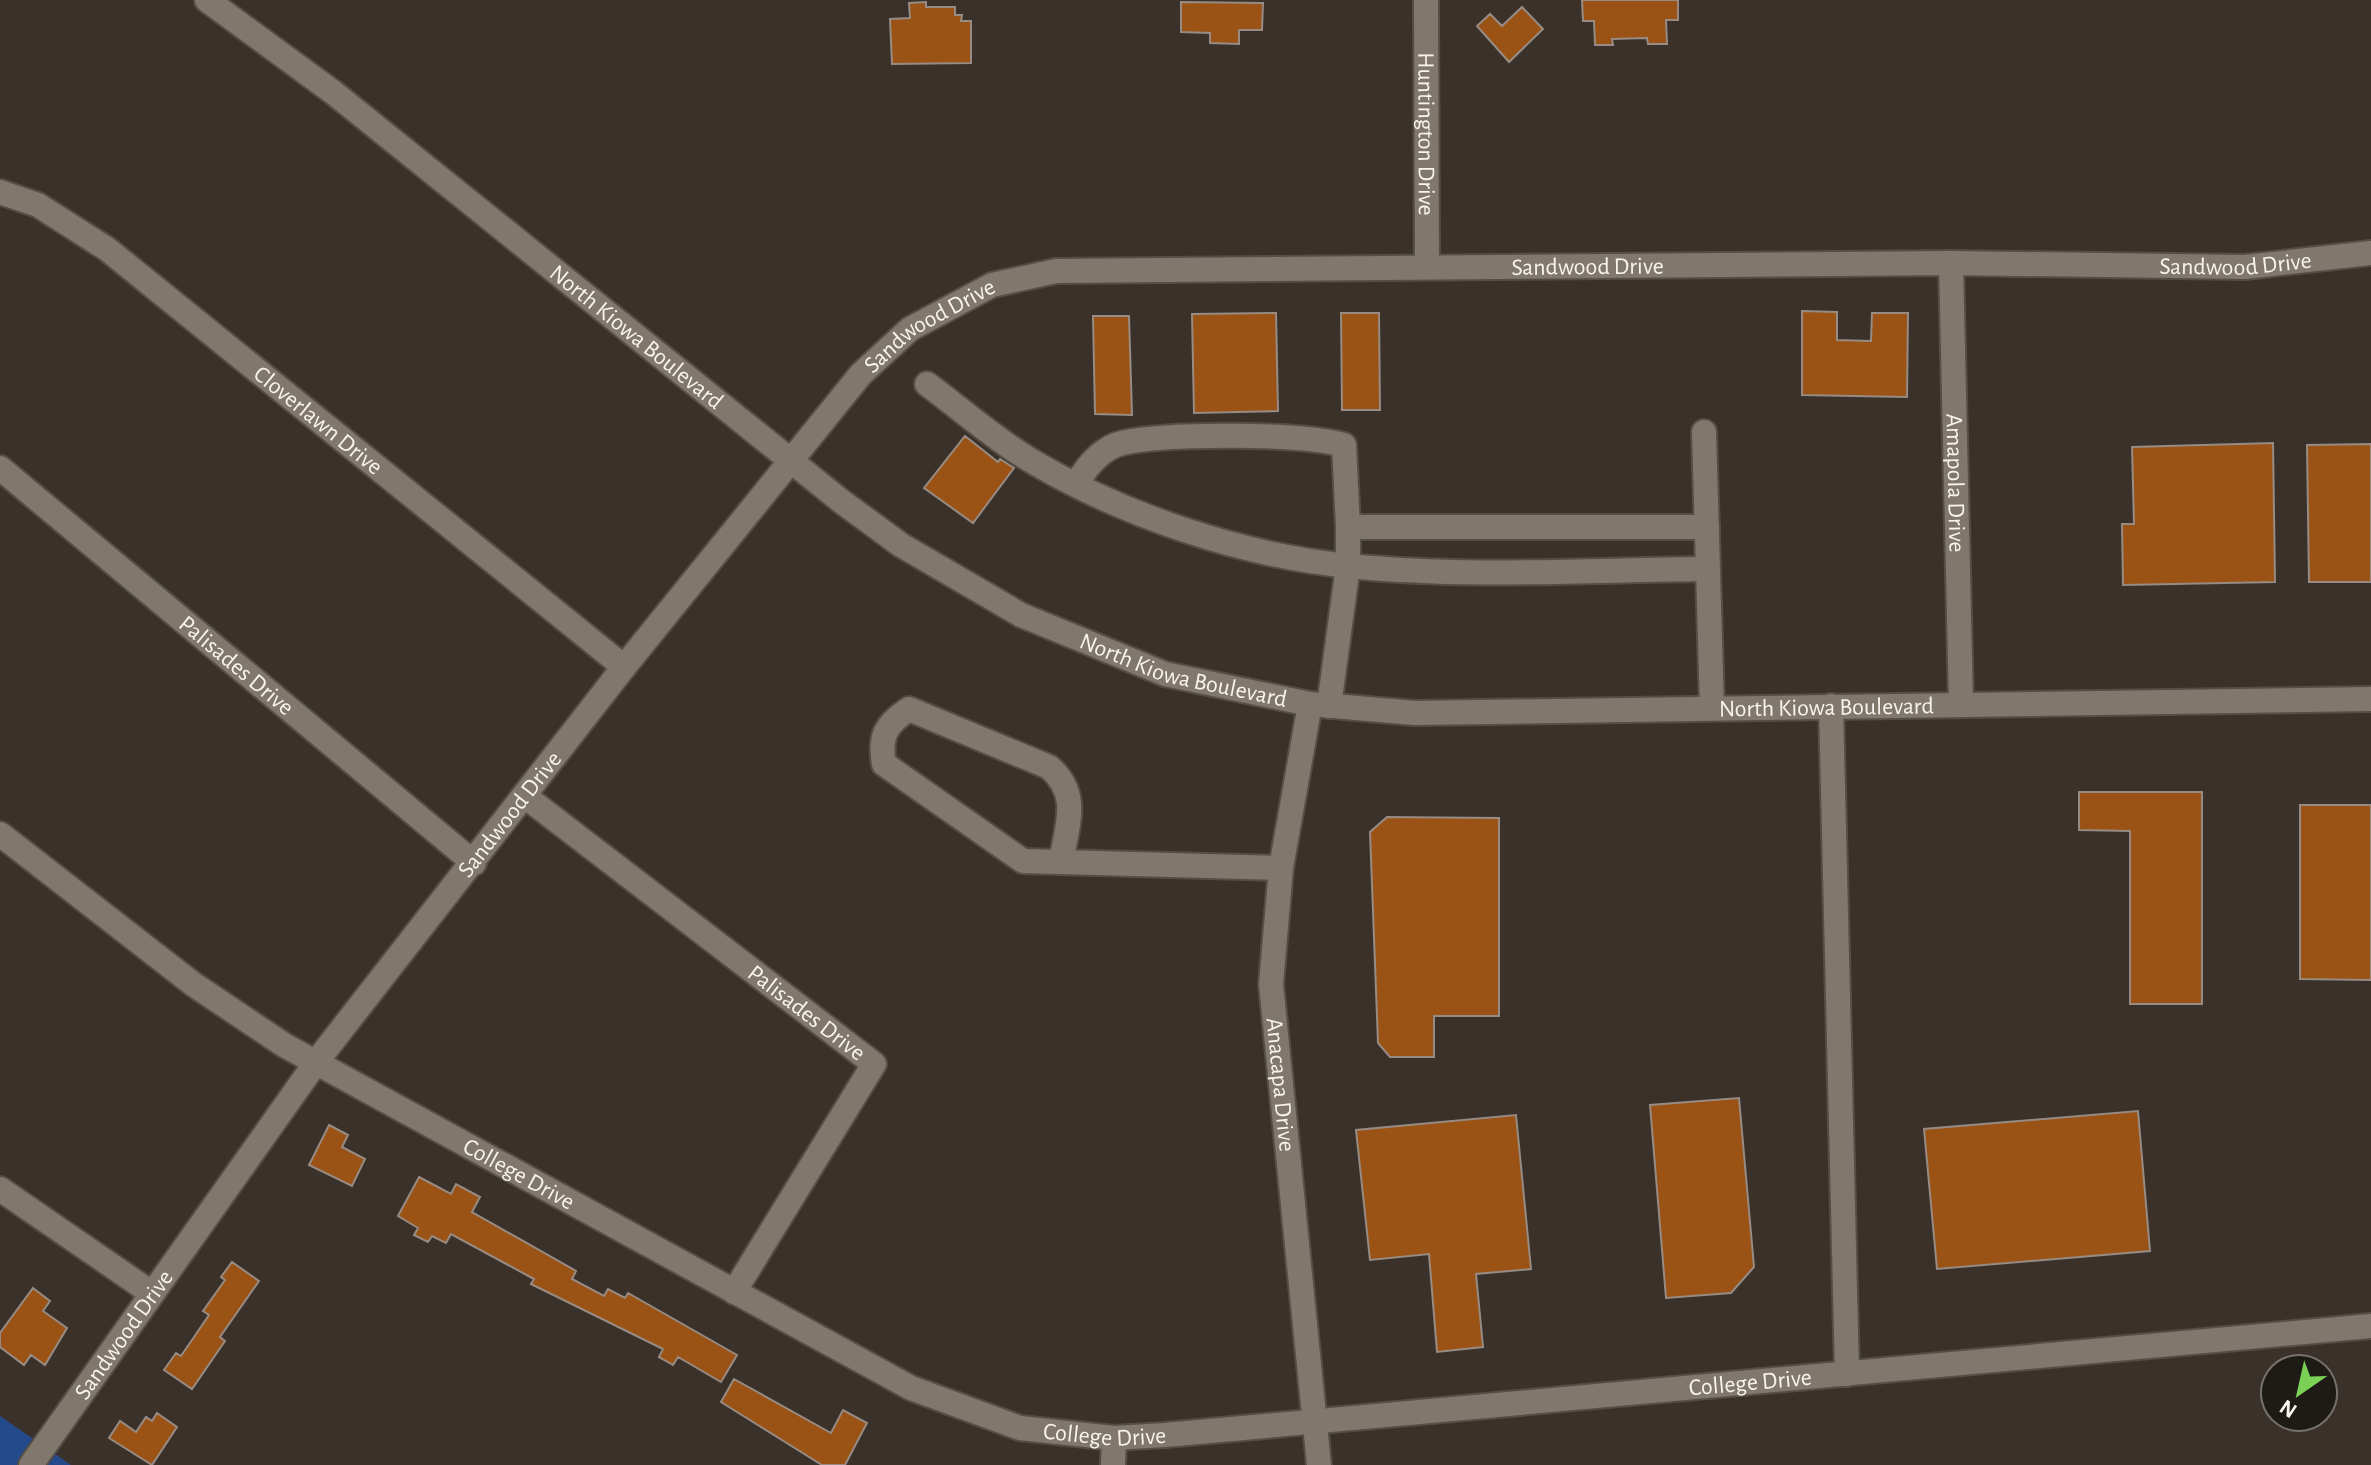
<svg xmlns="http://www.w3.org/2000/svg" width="2371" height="1465" font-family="'Alegreya Sans',sans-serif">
	<rect width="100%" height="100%" fill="#3a322a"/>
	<path fill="#244a8c" d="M 0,1416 L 71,1465 L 0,1465 Z"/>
	<path fill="#9a5314" stroke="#978b83" stroke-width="2" d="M 1582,0 L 1678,0 L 1678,20 L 1666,20 L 1667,44 L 1648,44 L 1647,38 L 1612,39 L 1613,45 L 1595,45 L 1594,21 L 1583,21 Z
		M 926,2 L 926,7 L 955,7 L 955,15 L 962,15 L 961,21 L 971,21 L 971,63 L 892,64 L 890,19 L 910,18 L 909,3 Z
		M 1181,2 L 1263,3 L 1262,30 L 1239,30 L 1239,44 L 1210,43 L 1210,33 L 1181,32 Z
		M 1522,7 L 1543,29 L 1509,62 L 1477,26 L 1490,14 L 1502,26 Z
		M 1802,311 L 1837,312 L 1837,340 L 1871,341 L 1872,313 L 1908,313 L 1907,397 L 1802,395 Z
		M 1276,313 L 1278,411 L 1194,413 L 1192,314 Z
		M 1341,313 L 1379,313 L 1380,410 L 1342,410 Z
		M 1093,316 L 1129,316 L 1132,415 L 1095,414 Z
		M 965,436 L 998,462 L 1000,459 L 1014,468 L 973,523 L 924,488 Z
		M 2273,443 L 2275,582 L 2123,585 L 2122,524 L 2134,524 L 2132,447 Z
		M 2371,444 L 2371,582 L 2309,582 L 2307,445 Z
		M 2079,792 L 2202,792 L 2202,1004 L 2130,1004 L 2130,831 L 2079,830 Z
		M 2300,805 L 2371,805 L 2371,980 L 2300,979 Z
		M 1387,817 L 1499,818 L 1499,1016 L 1434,1016 L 1434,1057 L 1390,1057 L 1378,1043 L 1370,832 Z
		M 1739,1098 L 1754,1267 L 1731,1293 L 1666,1298 L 1650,1105 Z
		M 2138,1111 L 2150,1251 L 1937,1269 L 1924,1129 Z
		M 1516,1115 L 1531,1269 L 1476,1274 L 1483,1347 L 1437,1352 L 1429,1254 L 1370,1260 L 1356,1130 Z
		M 329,1125 L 348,1135 L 342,1147 L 365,1159 L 352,1186 L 309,1165 Z
		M 419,1177 L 451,1194 L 456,1184 L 480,1197 L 472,1212 L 576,1271 L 572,1279 L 604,1296 L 608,1289 L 625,1298 L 628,1293 L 737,1355 L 721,1382 L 678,1357 L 673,1365 L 659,1357 L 663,1349 L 531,1284 L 534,1279 L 451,1234 L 446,1243 L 432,1236 L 428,1242 L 414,1235 L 418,1228 L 398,1216 Z
		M 232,1262 L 259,1281 L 220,1337 L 225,1341 L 192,1389 L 164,1370 L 176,1353 L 181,1356 L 209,1315 L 203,1311 L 225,1280 L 221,1277 Z
		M 33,1288 L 50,1301 L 43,1311 L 67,1328 L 45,1365 L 31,1355 L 24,1365 L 0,1347 L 0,1333 Z
		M 734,1379 L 831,1433 L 843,1410 L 867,1423 L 845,1465 L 822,1465 L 721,1402 Z
		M 157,1413 L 177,1427 L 152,1465 L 109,1438 L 120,1421 L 136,1432 L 146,1417 L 152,1421 Z"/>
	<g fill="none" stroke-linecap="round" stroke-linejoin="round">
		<g stroke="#554e47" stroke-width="28">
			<g id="minor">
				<path id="s1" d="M 207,0 L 334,93 L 841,501 L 901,545 L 1021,615 L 1165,674 L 1310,704 L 1415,713 L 2371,699"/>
				<path id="s2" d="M 1426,0 L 1427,267"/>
				<path id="s3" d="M 0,192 L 38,205 L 107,249 L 624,667"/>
				<path id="s4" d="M 1951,263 L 1961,704"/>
				<path d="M 927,384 C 961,409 993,438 1030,460 C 1122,515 1243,556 1350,566 C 1468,578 1589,570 1708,569"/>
				<path d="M 1704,432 L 1712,708"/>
				<path id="s5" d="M 0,468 L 474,863"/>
				<path d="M 1077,483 C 1087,466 1102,448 1122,443 C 1166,433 1301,433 1344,445 L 1348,527"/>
				<path id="s6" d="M 1310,704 L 1281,868 L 1271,984 L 1319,1465"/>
				<path d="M 1329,706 L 1348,566 L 1348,527 L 1707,527"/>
				<path d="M 1831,706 L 1847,1374"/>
				<path id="s7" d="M 526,797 L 874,1064 L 734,1292"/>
				<path id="s8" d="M 0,834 L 193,984 L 284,1045 L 911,1388 L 1020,1428 L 1114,1438 L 1165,1435 L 2371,1326"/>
				<path d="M 1061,862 C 1067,825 1081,794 1049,767 L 909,709 C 886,724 879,736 884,764 L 1023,861 L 1281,868"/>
				<path d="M 0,1189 L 150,1292"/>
				<path id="s9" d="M 31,1465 L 317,1061 L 624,667 L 861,374 L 910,329 L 992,285 L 1056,271 L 1951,263 L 2245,267 L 2371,253"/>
				<path d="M 1113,1465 L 1114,1438"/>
			</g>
		</g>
		<use href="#minor" stroke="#80776d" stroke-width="24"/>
	</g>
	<g text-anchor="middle" stroke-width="8" stroke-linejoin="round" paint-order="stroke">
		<g font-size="24" fill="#f9f3ee" stroke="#1e1b17">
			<text dy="8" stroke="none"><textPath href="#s2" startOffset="134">Huntington Drive</textPath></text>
			<text dy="8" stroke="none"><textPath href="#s9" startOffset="2776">Sandwood Drive</textPath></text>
			<text dy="8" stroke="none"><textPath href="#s9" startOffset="2128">Sandwood Drive</textPath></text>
			<text dy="8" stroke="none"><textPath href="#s9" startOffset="1456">Sandwood Drive</textPath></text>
			<text dy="8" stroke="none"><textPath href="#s1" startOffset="546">North Kiowa Boulevard</textPath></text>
			<text dy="8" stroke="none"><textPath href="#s3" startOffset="394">Cloverlawn Drive</textPath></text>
			<text dy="8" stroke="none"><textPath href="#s4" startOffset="220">Amapola Drive</textPath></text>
			<text dy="8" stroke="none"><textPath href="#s5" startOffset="308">Palisades Drive</textPath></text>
			<text dy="8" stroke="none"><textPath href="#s1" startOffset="1194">North Kiowa Boulevard</textPath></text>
			<text dy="8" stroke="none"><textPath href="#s1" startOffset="1842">North Kiowa Boulevard</textPath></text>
			<text dy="8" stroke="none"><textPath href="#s9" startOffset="808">Sandwood Drive</textPath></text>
			<text dy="8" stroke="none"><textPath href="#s7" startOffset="354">Palisades Drive</textPath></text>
			<text dy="8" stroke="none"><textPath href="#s6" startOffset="384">Anacapa Drive</textPath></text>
			<text dy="8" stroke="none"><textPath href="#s8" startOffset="622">College Drive</textPath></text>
			<text dy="8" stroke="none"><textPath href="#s9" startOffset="160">Sandwood Drive</textPath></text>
			<text dy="8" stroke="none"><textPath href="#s8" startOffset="1918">College Drive</textPath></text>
			<text dy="8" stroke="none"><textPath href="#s8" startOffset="1270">College Drive</textPath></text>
		</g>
	</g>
	<g transform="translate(2299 1393) rotate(214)"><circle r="38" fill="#1e1b17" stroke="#76716d" stroke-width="2"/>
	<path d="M0-6L14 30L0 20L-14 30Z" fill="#7ad156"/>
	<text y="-12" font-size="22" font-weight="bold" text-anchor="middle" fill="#f9f3ee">N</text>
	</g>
</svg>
